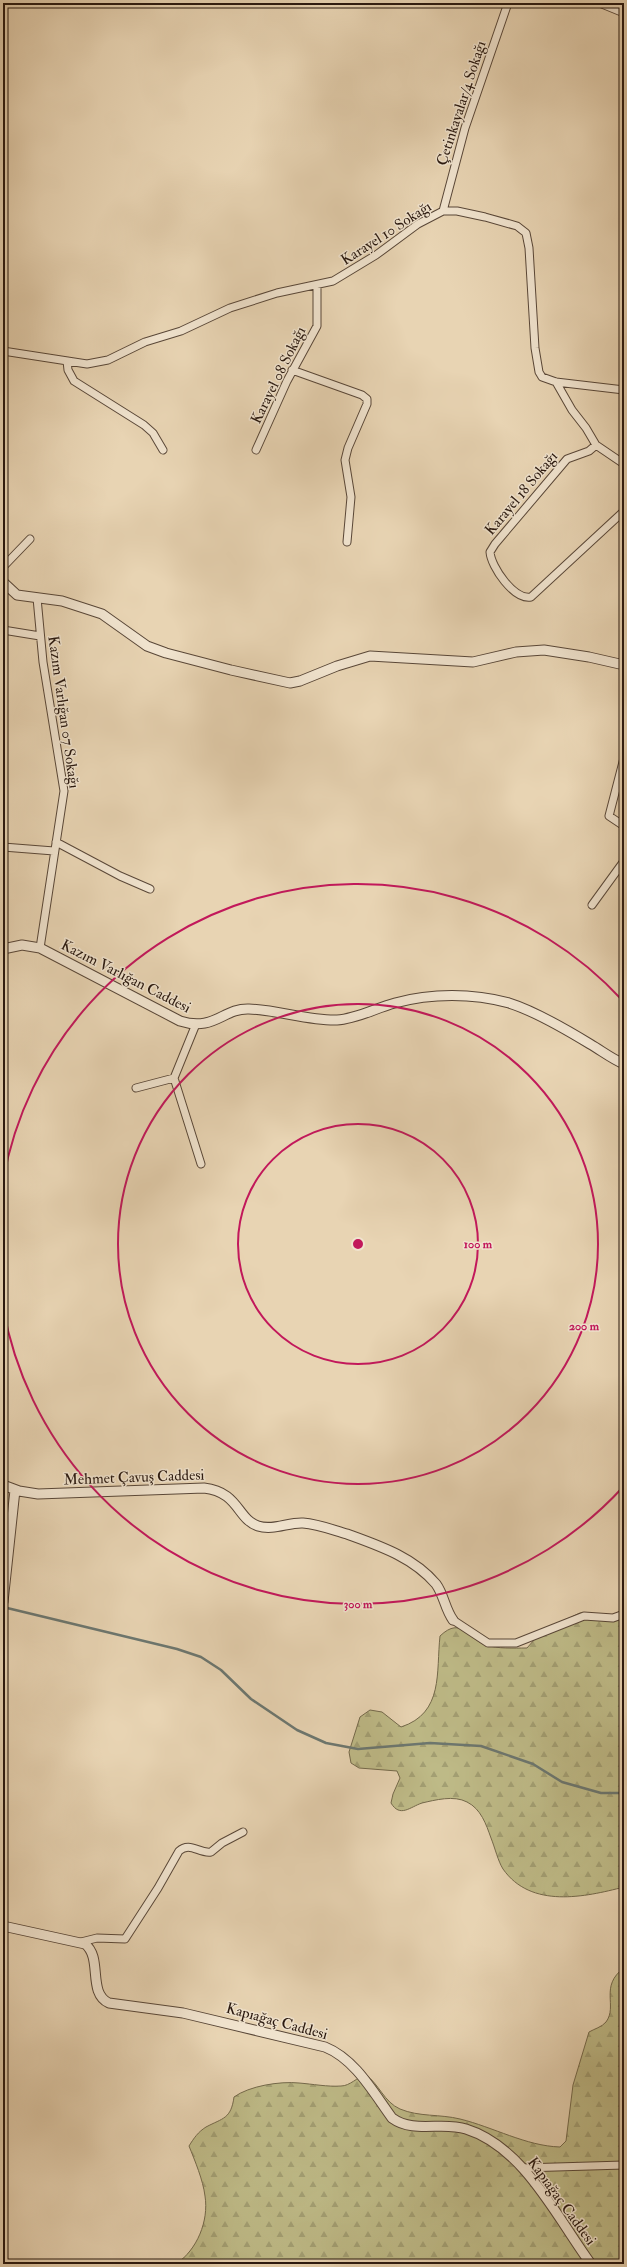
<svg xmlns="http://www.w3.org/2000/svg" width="627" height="2267" font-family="'IM FELL Double Pica',serif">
	<defs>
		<pattern id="forest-firs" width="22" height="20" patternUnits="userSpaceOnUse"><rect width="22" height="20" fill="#beba87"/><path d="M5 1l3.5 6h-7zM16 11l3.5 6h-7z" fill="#a39f73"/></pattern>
	</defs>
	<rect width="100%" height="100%" fill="#e8d4b3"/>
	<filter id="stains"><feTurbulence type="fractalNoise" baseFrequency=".005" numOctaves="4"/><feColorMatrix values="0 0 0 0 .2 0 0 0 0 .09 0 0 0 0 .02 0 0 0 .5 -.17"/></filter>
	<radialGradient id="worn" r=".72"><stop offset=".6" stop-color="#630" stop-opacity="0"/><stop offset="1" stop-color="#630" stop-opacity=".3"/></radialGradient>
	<path fill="url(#forest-firs)" stroke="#74694b" d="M 580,1613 L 623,1619 L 624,1622 L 624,1887 C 585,1897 531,1909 503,1869 C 498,1861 495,1848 491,1838 C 486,1824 481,1809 467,1802 C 454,1795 435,1800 422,1803 C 410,1807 400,1818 391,1803 L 393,1794 L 400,1778 L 397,1771 L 359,1768 L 351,1763 L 349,1752 L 360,1717 L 370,1710 L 382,1712 L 401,1727 C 444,1713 436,1672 440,1636 C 462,1615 469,1640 486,1645 C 498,1649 513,1648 527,1648 L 542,1631 Z
		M 624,1968 L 624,2264 L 176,2264 C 197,2250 209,2221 205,2196 C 203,2180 195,2161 189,2146 C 194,2138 198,2132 206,2127 C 223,2118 231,2119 234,2097 C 249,2086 280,2081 299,2083 C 312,2084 328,2087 341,2086 C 350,2086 357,2077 366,2075 C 379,2084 384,2102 400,2109 C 419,2117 440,2114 460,2119 C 493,2127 526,2146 560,2147 L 566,2141 L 573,2085 L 589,2032 C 594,2029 602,2027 606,2022 C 618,2006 599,1986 624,1968 Z"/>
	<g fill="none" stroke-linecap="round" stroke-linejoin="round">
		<path stroke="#6c7770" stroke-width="2.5" d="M 3,1607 L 177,1649 L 201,1657 L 221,1670 L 251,1699 L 297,1730 L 326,1743 L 358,1749 L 430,1743 L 481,1746 L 533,1764 L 562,1782 L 601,1793 L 624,1793"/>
		<g stroke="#594738" stroke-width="9">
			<path id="minor" d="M 443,211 L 465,128 L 508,3
				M 3,351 L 87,364 L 108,360 L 145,342 L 181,331 L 230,308 L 277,293 L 333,281 L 376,255 L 418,224 L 443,211 L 457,211 L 485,217 L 517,226 L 526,233 L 529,248 L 535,348 L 539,372 L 542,377 L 556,382 L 624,390
				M 67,361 L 68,370 L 74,381 L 144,425 L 153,433 L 163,450
				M 292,370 L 362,395 L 367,399 L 367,404 L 348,448 L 345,460 L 351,497 L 347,542
				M 556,382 L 572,410 L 586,428 L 596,445 L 624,464
				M 596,445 L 589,451 L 567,459 L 495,544 L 490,552 C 491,567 514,600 531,597 L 624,511
				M 256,450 L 287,381 L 317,326 L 317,286
				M 3,567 L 30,539
				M 37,598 L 43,662 L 64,791 L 40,948
				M 3,630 L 40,636
				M 624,758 L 609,816 L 624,826
				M 56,842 L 120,876 L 150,889
				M 3,847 L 54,851
				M 592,905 L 624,861
				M 196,1024 L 174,1078 L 201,1164
				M 136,1088 L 174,1078
				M 453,1620 L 488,1643 L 516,1643 L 584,1616 L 613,1618 L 624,1614
				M 81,1942 L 97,1938 L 125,1939 L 158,1888 L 179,1851 C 190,1841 199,1854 211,1852 L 222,1843 L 243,1832
				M 522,2168 L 624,2165"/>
		</g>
		<g stroke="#594738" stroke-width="11">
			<path id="tertiary" d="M 602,3 L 624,12
				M 3,582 L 17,595 L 62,601 L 102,614 L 147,646 L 166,653 L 231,670 L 290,683 L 300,681 L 337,666 L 370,656 L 473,662 L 516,652 L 544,650 L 589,657 L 624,665
				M 3,949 L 22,945 L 40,948 L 180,1021 C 214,1032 223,1008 249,1009 C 278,1010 310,1021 337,1020 C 356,1019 376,1008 395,1003 C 431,993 473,993 509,1003 C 535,1011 567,1030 590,1044 C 602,1051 612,1059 624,1064
				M 3,1485 L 19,1491 L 38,1494 L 204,1488 C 239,1492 237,1519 258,1526 C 273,1531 289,1522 303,1523 C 318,1524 333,1530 347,1534 C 380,1546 413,1557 436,1584 C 444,1595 445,1609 453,1620
				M 3,1602 L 15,1490
				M 3,1926 L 85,1944 C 103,1958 87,1993 109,2003 L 183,2013 L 325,2047 C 355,2059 373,2092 392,2118 C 414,2134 442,2121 466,2129 C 524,2147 557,2218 591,2264"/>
		</g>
		<use href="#minor" stroke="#f0e3ce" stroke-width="7"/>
		<use href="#tertiary" stroke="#f0e3ce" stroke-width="9"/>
	</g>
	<g fill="none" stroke="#c2185b" stroke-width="2">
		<circle cx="358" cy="1244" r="120"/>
		<circle cx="358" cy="1244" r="240"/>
		<path d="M623 1487A360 360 0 0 1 3 1307M3 1181A360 360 0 0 1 623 1001"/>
	</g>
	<g text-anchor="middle" stroke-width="3" stroke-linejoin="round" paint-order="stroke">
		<g font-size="15" fill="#29180f" stroke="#f0e3ce">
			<text transform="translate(461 103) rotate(-72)" y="5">Çetinkayalar/4 Sokağı</text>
			<text transform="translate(386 233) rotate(-33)" y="5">Karayel 10 Sokağı</text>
			<text transform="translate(278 375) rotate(-64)" y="5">Karayel 08 Sokağı</text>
			<text transform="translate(521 493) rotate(-50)" y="5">Karayel 18 Sokağı</text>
			<text transform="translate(64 712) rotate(82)" y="5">Kazım Varlığan 07 Sokağı</text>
			<text transform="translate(126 976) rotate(27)" y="5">Kazım Varlığan Caddesi</text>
			<text transform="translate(134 1477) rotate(-2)" y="5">Mehmet Çavuş Caddesi</text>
			<text transform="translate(277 2021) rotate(15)" y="5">Kapıağaç Caddesi</text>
			<text transform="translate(562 2201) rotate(54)" y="5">Kapıağaç Caddesi</text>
		</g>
	</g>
	<circle cx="358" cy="1244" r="6" fill="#c2185b" stroke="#f0e3ce" stroke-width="2"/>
	<g font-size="12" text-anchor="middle" font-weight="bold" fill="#c2185b" stroke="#f0e3ce" stroke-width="3" stroke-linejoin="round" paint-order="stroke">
		<text x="478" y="1248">100 m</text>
		<text x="584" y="1330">200 m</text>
		<text x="358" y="1608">300 m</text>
	</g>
	<rect width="627" height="2267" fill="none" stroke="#e8d4b3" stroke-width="16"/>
	<rect x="4" y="4" width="619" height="2259" fill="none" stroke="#29180f" stroke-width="2"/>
	<rect x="8" y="8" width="611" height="2251" fill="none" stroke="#29180f"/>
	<rect width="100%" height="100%" filter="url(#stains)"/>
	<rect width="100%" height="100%" fill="url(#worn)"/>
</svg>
